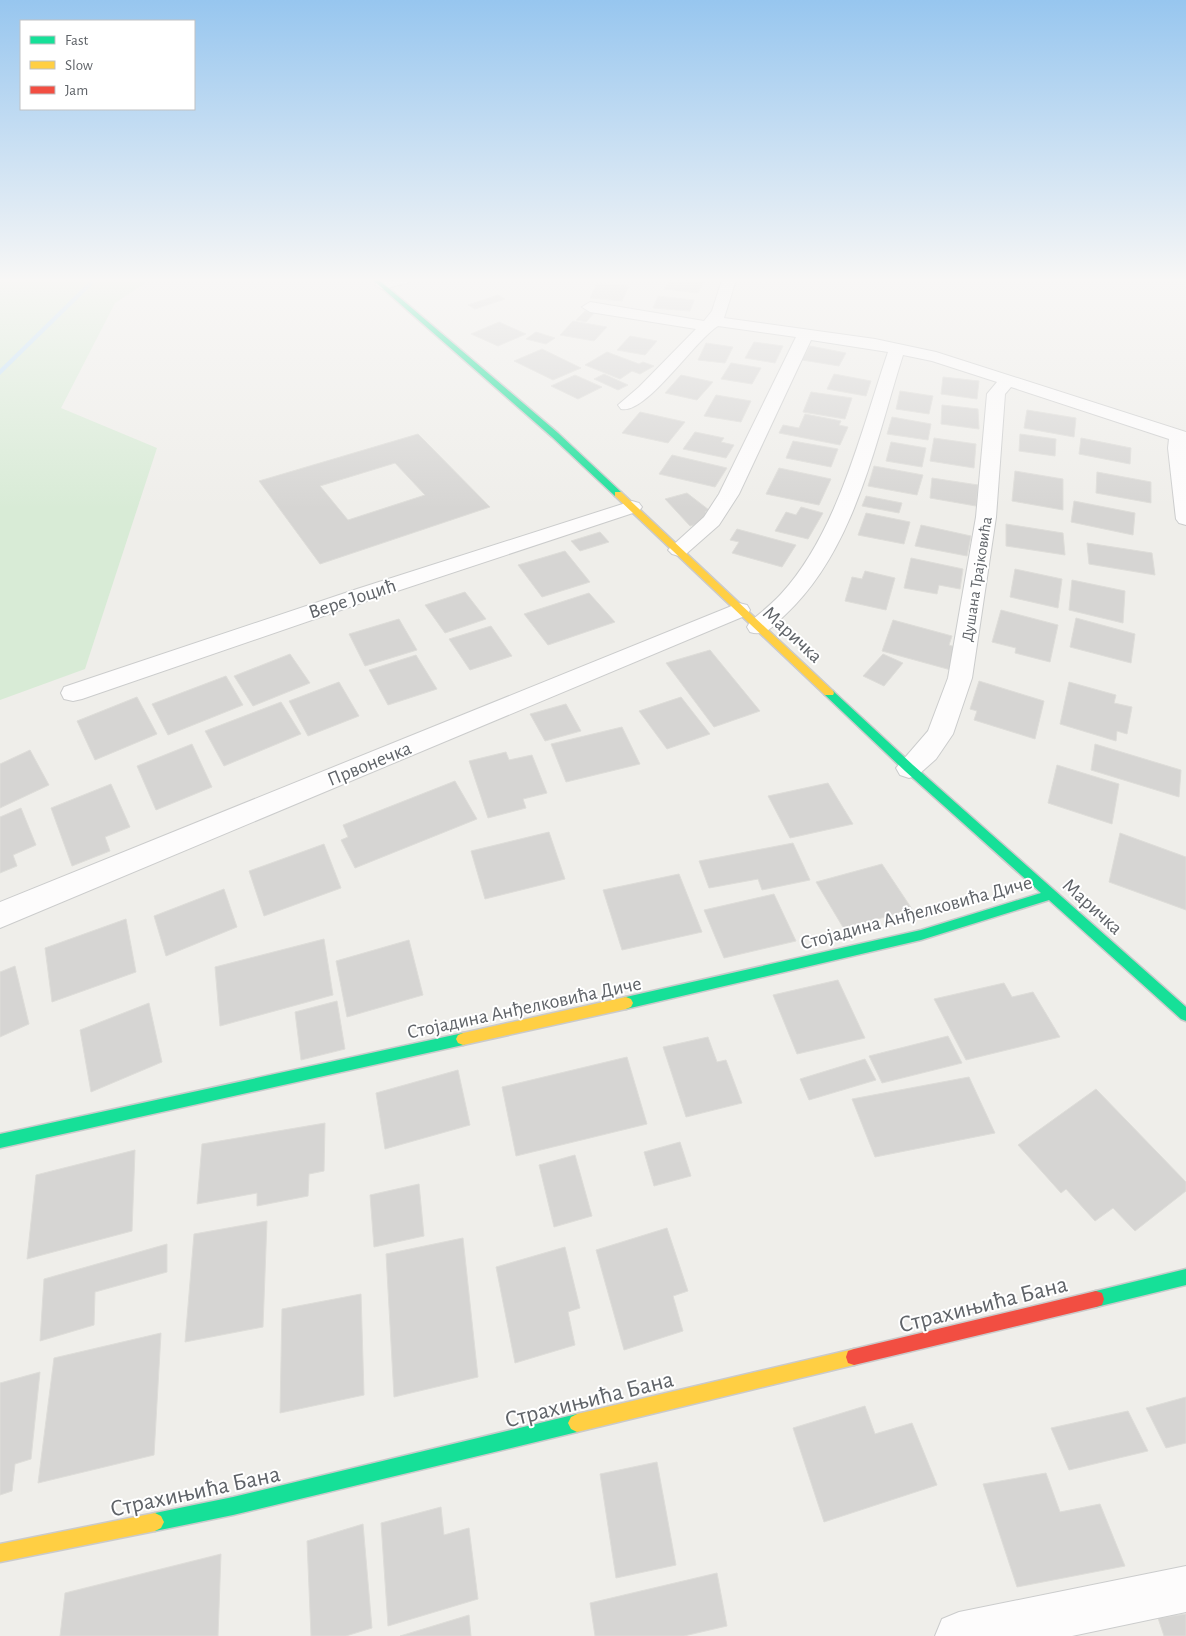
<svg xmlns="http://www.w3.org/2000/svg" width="1186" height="1636" font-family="'Alegreya Sans',sans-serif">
	<rect width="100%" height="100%" fill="#efeeea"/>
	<path fill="#d8ebd6" d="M 0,280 L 150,280 L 115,303 L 61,408 L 157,448 L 85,669 L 0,700 Z"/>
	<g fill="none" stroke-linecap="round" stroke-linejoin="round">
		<path fill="#bfe0f9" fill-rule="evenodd" d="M 91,280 L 97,280 L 0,375 L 0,369 Z"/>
	</g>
	<path fill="#d6d5d3" stroke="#deddd9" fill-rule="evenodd" d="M 670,280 L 692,280 L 704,281 L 698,293 L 664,289 Z
		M 597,283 L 629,286 L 622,301 L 590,298 Z
		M 498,295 L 505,299 L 475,309 L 468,305 Z
		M 658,296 L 694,300 L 690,311 L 653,308 Z
		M 585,311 L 595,312 L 586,322 L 576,320 Z
		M 573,321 L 607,327 L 594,341 L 560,335 Z
		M 499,322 L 526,334 L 498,346 L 471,334 Z
		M 536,332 L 555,338 L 546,344 L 526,339 Z
		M 630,336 L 657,341 L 645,355 L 617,350 Z
		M 754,342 L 783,346 L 775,363 L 745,358 Z
		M 706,343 L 733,347 L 725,363 L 698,360 Z
		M 810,346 L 846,353 L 839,366 L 802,360 Z
		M 542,349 L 581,368 L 553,380 L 514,361 Z
		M 607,352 L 639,364 L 643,362 L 654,366 L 640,374 L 632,371 L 620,379 L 585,365 Z
		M 731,363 L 761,368 L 752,384 L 721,379 Z
		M 604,374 L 628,385 L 618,390 L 594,379 Z
		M 834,374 L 871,381 L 866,396 L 827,389 Z
		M 575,375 L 602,387 L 578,399 L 551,386 Z
		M 681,375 L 713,382 L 697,400 L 665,393 Z
		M 943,377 L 979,381 L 977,399 L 941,394 Z
		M 900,391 L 933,396 L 929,414 L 896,409 Z
		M 811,392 L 852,398 L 845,419 L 803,412 Z
		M 716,395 L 751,401 L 741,422 L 704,416 Z
		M 942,405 L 978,409 L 979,429 L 941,424 Z
		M 1027,410 L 1076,418 L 1074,437 L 1024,428 Z
		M 640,412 L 685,422 L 668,443 L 622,433 Z
		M 805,414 L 841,421 L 839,425 L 848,427 L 840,445 L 779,433 L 783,425 L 799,428 Z
		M 892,417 L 931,424 L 928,440 L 887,434 Z
		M 695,432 L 724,438 L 721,442 L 734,445 L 726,458 L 683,449 Z
		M 418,434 L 490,507 L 320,564 L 259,481 ZM 395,463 L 425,495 L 348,520 L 320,486 Z
		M 1020,434 L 1056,439 L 1055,456 L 1019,451 Z
		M 934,438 L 976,444 L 974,468 L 930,461 Z
		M 1081,438 L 1131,448 L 1130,464 L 1079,454 Z
		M 793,441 L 838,449 L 831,467 L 786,458 Z
		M 891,442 L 926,448 L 922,467 L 886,461 Z
		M 672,455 L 727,468 L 715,487 L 659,474 Z
		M 874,466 L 923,475 L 917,495 L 868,486 Z
		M 779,468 L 831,479 L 819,505 L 766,494 Z
		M 1015,471 L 1063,479 L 1063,510 L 1012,501 Z
		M 1097,472 L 1151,482 L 1151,503 L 1096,493 Z
		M 932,478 L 978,485 L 976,506 L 930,498 Z
		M 687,493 L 709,510 L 705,512 L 708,515 L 704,516 L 708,521 L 690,526 L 665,499 Z
		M 866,496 L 902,503 L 899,513 L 862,506 Z
		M 1074,501 L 1135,513 L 1133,535 L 1071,522 Z
		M 801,507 L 823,513 L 808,539 L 775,531 L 786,512 L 796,515 Z
		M 866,513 L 910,522 L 904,544 L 858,535 Z
		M 1006,524 L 1063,533 L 1065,555 L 1006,546 Z
		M 921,525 L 971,536 L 967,556 L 915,546 Z
		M 737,529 L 796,545 L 782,567 L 732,553 L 739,542 L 730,540 Z
		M 600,532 L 609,542 L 580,551 L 571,541 Z
		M 1087,543 L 1152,553 L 1155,575 L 1089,564 Z
		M 565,551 L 590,582 L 542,597 L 518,565 Z
		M 911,558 L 963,569 L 960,589 L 939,585 L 937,594 L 904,588 Z
		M 1015,569 L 1062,579 L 1058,608 L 1010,597 Z
		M 865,571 L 895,578 L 886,610 L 845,601 L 852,577 L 862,579 Z
		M 1072,580 L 1125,591 L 1123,623 L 1069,610 Z
		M 465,592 L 486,619 L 445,633 L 425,605 Z
		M 589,593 L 615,622 L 548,645 L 524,614 Z
		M 1001,610 L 1058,625 L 1050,662 L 1015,653 L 1016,648 L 992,642 Z
		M 1076,618 L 1135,634 L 1131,663 L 1070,647 Z
		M 399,619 L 417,650 L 365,666 L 349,634 Z
		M 893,620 L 952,636 L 949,645 L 958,648 L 951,670 L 882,651 Z
		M 491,626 L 512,656 L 470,670 L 449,639 Z
		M 710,650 L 760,711 L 714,727 L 666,663 Z
		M 290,654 L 310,683 L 253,706 L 234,676 Z
		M 883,654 L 903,663 L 884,686 L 863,676 Z
		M 416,655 L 437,689 L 388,705 L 369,670 Z
		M 226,676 L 243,705 L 168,735 L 152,704 Z
		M 979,681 L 1044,701 L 1035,739 L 974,720 L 977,711 L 970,709 Z
		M 339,682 L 359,716 L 308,736 L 289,701 Z
		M 1069,682 L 1116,695 L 1114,703 L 1132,707 L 1127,734 L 1117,731 L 1116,741 L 1060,724 Z
		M 137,697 L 157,734 L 95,760 L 77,721 Z
		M 681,697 L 710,734 L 667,749 L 639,711 Z
		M 281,702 L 301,734 L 224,766 L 205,731 Z
		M 566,704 L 581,731 L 545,741 L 530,714 Z
		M 622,727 L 640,764 L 566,782 L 551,744 Z
		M 192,744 L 212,787 L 156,810 L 137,766 Z
		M 1095,744 L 1181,770 L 1179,797 L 1091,770 Z
		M 30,750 L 49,785 L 0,808 L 0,764 Z
		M 506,752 L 509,760 L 532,755 L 547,793 L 523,799 L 526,808 L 488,818 L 469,761 Z
		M 1057,765 L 1119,784 L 1112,824 L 1048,803 Z
		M 455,781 L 477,819 L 355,868 L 341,840 L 348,837 L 343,825 Z
		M 828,783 L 853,824 L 790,838 L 768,796 Z
		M 111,784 L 130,827 L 105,837 L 110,851 L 72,866 L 51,808 Z
		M 21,808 L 36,845 L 13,855 L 17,866 L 0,873 L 0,817 Z
		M 549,832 L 565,879 L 485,899 L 471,851 Z
		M 1120,833 L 1186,857 L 1186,910 L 1109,882 Z
		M 793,843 L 810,880 L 762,890 L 758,879 L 709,888 L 699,861 Z
		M 324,844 L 341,888 L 264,916 L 249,871 Z
		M 882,864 L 912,909 L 844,929 L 816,882 Z
		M 679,874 L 702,932 L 622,950 L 603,890 Z
		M 224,889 L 237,927 L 166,956 L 154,916 Z
		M 774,894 L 796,941 L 724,958 L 704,910 Z
		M 126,919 L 136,972 L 52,1002 L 45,948 Z
		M 324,939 L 333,995 L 220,1026 L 215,967 Z
		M 409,940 L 423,995 L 347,1017 L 336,961 Z
		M 15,966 L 29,1024 L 0,1037 L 0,972 Z
		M 838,980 L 865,1038 L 797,1054 L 773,995 Z
		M 1004,983 L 1012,997 L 1033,992 L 1060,1037 L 966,1060 L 934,999 Z
		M 337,1001 L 345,1049 L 301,1060 L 295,1012 Z
		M 149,1003 L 162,1062 L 91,1092 L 80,1030 Z
		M 948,1036 L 962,1063 L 882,1083 L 869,1056 Z
		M 708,1037 L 717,1062 L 726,1060 L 742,1103 L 686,1117 L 663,1047 Z
		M 627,1057 L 647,1124 L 516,1156 L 502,1087 Z
		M 865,1059 L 876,1080 L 809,1100 L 800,1079 Z
		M 458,1070 L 470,1125 L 385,1149 L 376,1093 Z
		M 969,1077 L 995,1133 L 875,1157 L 852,1099 Z
		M 1096,1089 L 1186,1182 L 1186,1191 L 1135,1231 L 1113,1208 L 1095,1221 L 1066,1189 L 1061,1193 L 1018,1145 Z
		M 325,1123 L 324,1171 L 309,1174 L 308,1196 L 257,1206 L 257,1193 L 197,1204 L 202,1144 Z
		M 680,1142 L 691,1176 L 654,1186 L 644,1152 Z
		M 135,1150 L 132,1231 L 27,1259 L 36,1175 Z
		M 575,1155 L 592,1216 L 554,1227 L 539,1165 Z
		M 419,1184 L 424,1236 L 374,1247 L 370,1195 Z
		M 267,1221 L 263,1327 L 185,1342 L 194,1234 Z
		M 667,1228 L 688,1291 L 673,1296 L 683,1331 L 624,1350 L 596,1250 Z
		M 463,1238 L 478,1377 L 394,1397 L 386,1254 Z
		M 167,1244 L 167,1272 L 95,1292 L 94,1325 L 40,1341 L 44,1279 Z
		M 565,1247 L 580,1308 L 568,1312 L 575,1345 L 515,1363 L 496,1267 Z
		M 361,1294 L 364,1395 L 280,1413 L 282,1309 Z
		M 161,1333 L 154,1455 L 38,1483 L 54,1358 Z
		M 40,1372 L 31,1459 L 15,1464 L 12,1491 L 0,1495 L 0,1383 Z
		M 1186,1397 L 1186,1443 L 1166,1448 L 1146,1408 Z
		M 865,1406 L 875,1434 L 912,1423 L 937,1485 L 824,1522 L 793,1428 Z
		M 1128,1411 L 1148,1451 L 1069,1470 L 1051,1428 Z
		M 657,1462 L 676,1565 L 616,1578 L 600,1474 Z
		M 1046,1473 L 1060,1512 L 1100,1504 L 1125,1566 L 1017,1587 L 983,1484 Z
		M 441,1507 L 444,1535 L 469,1528 L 478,1599 L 388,1626 L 381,1523 Z
		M 363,1524 L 372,1628 L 346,1636 L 311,1636 L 307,1541 Z
		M 221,1554 L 218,1636 L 60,1636 L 65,1593 Z
		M 717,1573 L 727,1626 L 684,1636 L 595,1636 L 590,1603 Z
		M 1186,1614 L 1186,1636 L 1164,1636 L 1158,1618 Z
		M 469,1615 L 471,1636 L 400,1636 Z"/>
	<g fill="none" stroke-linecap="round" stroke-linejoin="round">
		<g stroke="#cbcccc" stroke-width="2">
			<path id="street" d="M 410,280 L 408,283 L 382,289 L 375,285 L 377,282 Z
				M 722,280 L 736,280 L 724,318 L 875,339 L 936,352 L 1186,432 L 1186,525 L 1179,523 L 1176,519 L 1168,448 L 1169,439 L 1011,387 L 1005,394 L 996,517 L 972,678 L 953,734 L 936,759 L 918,775 L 909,778 L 900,775 L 896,768 L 928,731 L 948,678 L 976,517 L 987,394 L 997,382 L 932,361 L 903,355 C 875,443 855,550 785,615 C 774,625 766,637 750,632 L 747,627 L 750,622 C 760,613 772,604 781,594 C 838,532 861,431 888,352 L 811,340 L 739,494 L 719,525 L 686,554 L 679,556 L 672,554 L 668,550 L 672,546 L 704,517 L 719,494 L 796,337 L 718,326 C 694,341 646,415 621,409 L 618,405 L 639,387 L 696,329 L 590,312 L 582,307 L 590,302 L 704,321 L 712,311 Z
				M 632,501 L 639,503 L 642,507 L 639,511 L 373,599 L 82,699 L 73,701 L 64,699 L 61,693 L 64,687 L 357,589 Z
				M 739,603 L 747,605 L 750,610 L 747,615 L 0,928 L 0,902 Z
				M 1186,1566 L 1186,1612 L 1072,1636 L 935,1636 L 942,1619 L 959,1612 Z"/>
		</g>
		<g stroke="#cacacb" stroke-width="3">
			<path id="fast" d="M 373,280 L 379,280 L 558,433 L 621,492 L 621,496 L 615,496 L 552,437 Z
				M 829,690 L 833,691 L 913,765 L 1186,1007 L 1186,1021 L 1181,1019 L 1049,900 L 921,940 L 626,1009 L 621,1007 L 619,1003 L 621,999 L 626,997 L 921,930 L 1041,893 L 905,771 L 825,695 L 824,693 L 825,691 Z
				M 463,1033 L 468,1035 L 470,1039 L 468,1043 L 463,1045 L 0,1148 L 0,1134 Z
				M 1186,1269 L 1186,1285 L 1096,1307 L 1090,1305 L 1088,1299 L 1090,1293 L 1096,1291 Z
				M 577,1414 L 583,1417 L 586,1423 L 583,1429 L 577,1432 L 233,1515 L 155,1531 L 149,1528 L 146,1522 L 149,1516 L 155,1513 L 233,1497 Z"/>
		</g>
		<g stroke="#cacacb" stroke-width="3">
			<path id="slow" d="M 615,492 L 621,492 L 833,691 L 834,693 L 833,695 L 825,695 L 615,496 Z
				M 626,997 L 631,999 L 633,1003 L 631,1007 L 626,1009 L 463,1045 L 458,1043 L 456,1039 L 458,1035 L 463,1033 Z
				M 854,1349 L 860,1351 L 862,1357 L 860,1363 L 854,1365 L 577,1432 L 571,1429 L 568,1423 L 571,1417 L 577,1414 Z
				M 155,1513 L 161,1516 L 164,1522 L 161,1528 L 155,1531 L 0,1562 L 0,1544 Z"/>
		</g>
		<g stroke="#cacacb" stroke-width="3">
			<path id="jam" d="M 1096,1291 L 1102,1293 L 1104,1299 L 1102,1305 L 1096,1307 L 854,1365 L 848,1363 L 846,1357 L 848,1351 L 854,1349 Z"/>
		</g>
		<use href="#street" fill="#fdfcfc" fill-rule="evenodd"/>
		<use href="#fast" fill="#16e098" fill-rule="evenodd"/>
		<use href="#slow" fill="#ffcf43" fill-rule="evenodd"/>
		<use href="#jam" fill="#f24e42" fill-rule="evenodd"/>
	</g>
	<linearGradient id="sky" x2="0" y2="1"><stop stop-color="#97c6ef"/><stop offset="0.55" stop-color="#f8f7f6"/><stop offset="1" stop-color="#f8f7f6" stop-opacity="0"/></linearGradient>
	<rect width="1186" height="509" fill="url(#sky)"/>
	<g text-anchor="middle" stroke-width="4" stroke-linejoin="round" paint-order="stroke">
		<g font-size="16" fill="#5f6368" stroke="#fff">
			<text transform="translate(976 579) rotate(-81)" y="6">Душана Трајковића</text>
		</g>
		<g font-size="20" fill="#5f6368" stroke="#fff">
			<text transform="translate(352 598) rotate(-18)" y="7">Вере Јоцић</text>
			<text transform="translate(793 634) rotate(43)" y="7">Маричка</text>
			<text transform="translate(369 763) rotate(-22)" y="7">Првонечка</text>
			<text transform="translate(1093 906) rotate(42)" y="7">Маричка</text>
			<text transform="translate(916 912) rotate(-15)" y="7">Стојадина Анђелковића Диче</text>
			<text transform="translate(524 1007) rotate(-12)" y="7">Стојадина Анђелковића Диче</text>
		</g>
		<g font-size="24" fill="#5f6368" stroke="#fff">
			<text transform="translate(983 1304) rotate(-14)" y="8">Страхињића Бана</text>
			<text transform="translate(589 1399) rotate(-14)" y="8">Страхињића Бана</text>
			<text transform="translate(195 1491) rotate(-12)" y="8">Страхињића Бана</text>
		</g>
	</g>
	<rect x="20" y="20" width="175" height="90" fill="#ffffff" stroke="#bfc1c3"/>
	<rect x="30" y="36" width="25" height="8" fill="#16e098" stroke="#bfc1c3"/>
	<text x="65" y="45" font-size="15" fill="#5f6368">Fast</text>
	<rect x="30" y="61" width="25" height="8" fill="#ffcf43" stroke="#bfc1c3"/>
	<text x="65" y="70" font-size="15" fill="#5f6368">Slow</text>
	<rect x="30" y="86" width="25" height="8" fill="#f24e42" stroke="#bfc1c3"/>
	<text x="65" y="95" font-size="15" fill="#5f6368">Jam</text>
</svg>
